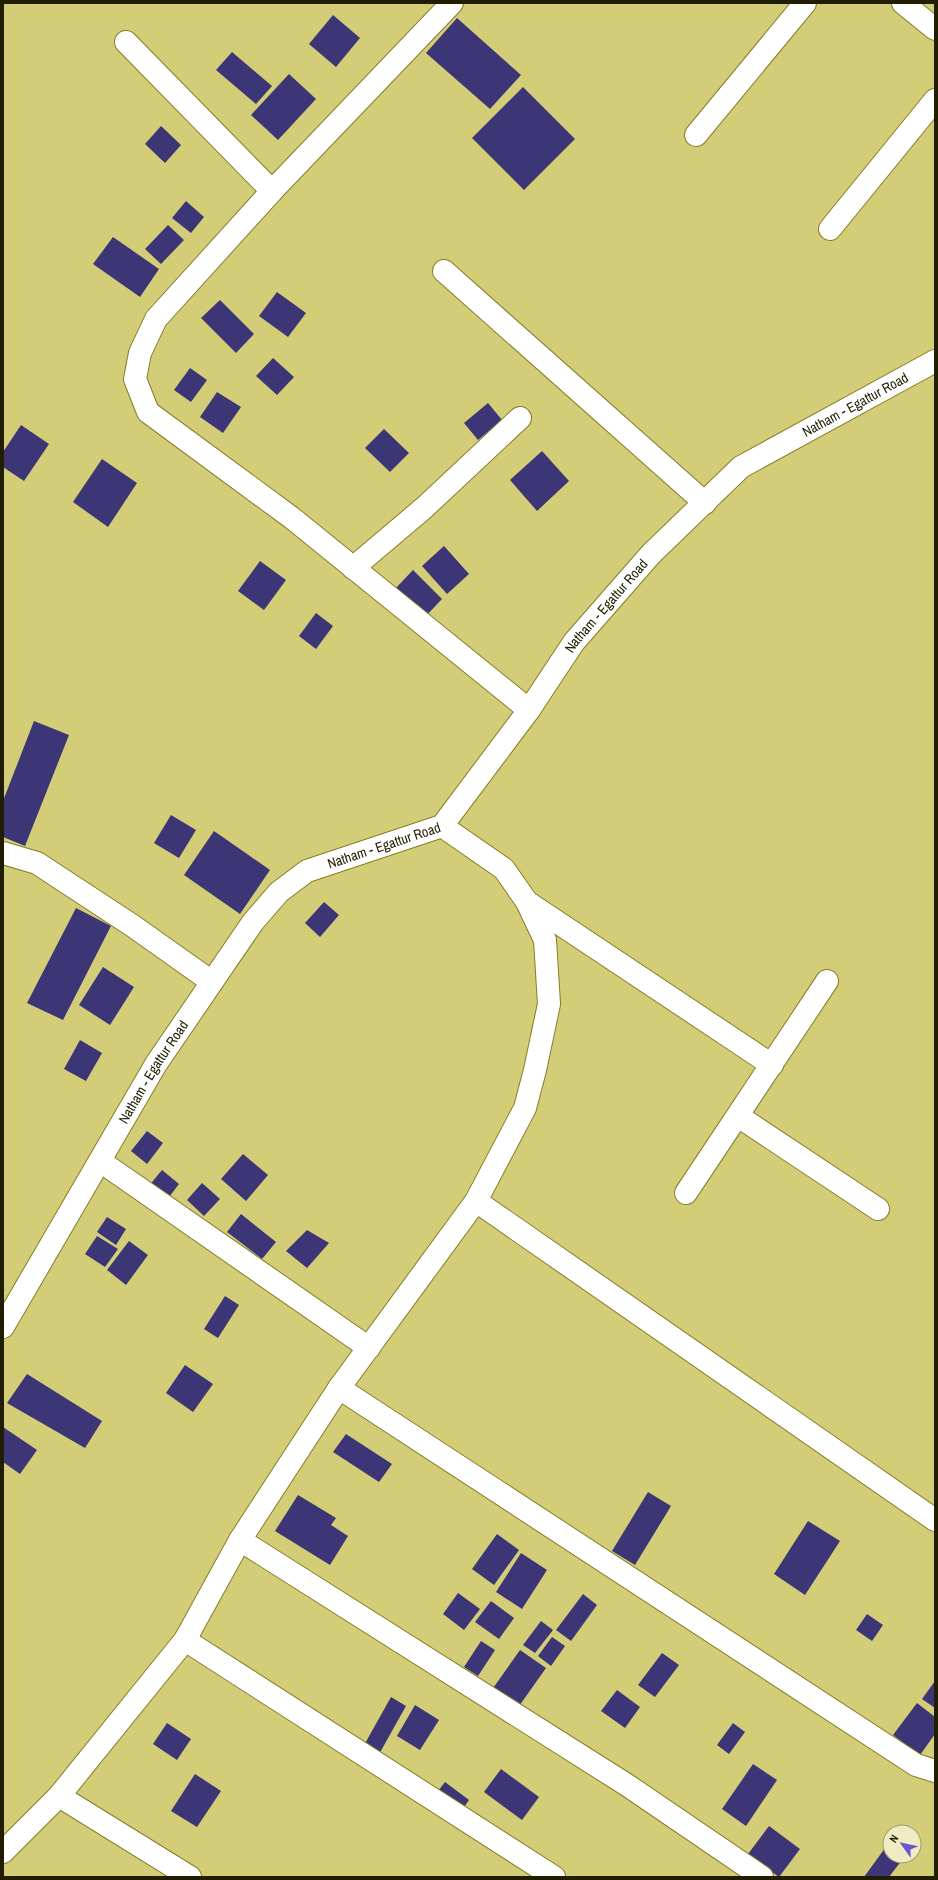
<svg xmlns="http://www.w3.org/2000/svg" width="938" height="1880" font-family="'Archivo Narrow',sans-serif">
	<rect width="100%" height="100%" fill="#d3cd78"/>
	<path fill="#3c3576" d="M 333,15 L 360,38 L 336,67 L 309,44 Z
		M 457,18 L 521,75 L 490,109 L 426,53 Z
		M 232,52 L 272,86 L 256,104 L 216,70 Z
		M 289,74 L 316,99 L 278,140 L 251,115 Z
		M 523,87 L 575,139 L 524,190 L 472,138 Z
		M 161,126 L 181,145 L 165,163 L 145,144 Z
		M 186,201 L 204,217 L 191,233 L 172,218 Z
		M 168,225 L 184,240 L 161,264 L 145,249 Z
		M 113,237 L 159,269 L 140,297 L 93,264 Z
		M 277,292 L 306,313 L 288,337 L 259,316 Z
		M 220,300 L 254,334 L 236,353 L 201,318 Z
		M 273,358 L 294,377 L 277,395 L 256,376 Z
		M 190,368 L 207,380 L 191,402 L 174,390 Z
		M 217,392 L 241,407 L 223,433 L 200,417 Z
		M 488,403 L 502,420 L 478,440 L 464,423 Z
		M 21,425 L 49,444 L 24,481 L 3,467 L 3,452 Z
		M 384,429 L 409,453 L 390,472 L 365,448 Z
		M 542,451 L 569,481 L 537,511 L 510,480 Z
		M 102,459 L 137,483 L 108,527 L 73,502 Z
		M 444,546 L 469,574 L 447,594 L 422,566 Z
		M 260,561 L 286,580 L 264,610 L 238,591 Z
		M 413,570 L 442,599 L 425,617 L 396,588 Z
		M 316,613 L 333,626 L 316,649 L 299,636 Z
		M 34,721 L 69,735 L 25,846 L 3,837 L 3,801 Z
		M 171,815 L 196,830 L 179,858 L 154,843 Z
		M 214,831 L 270,870 L 240,914 L 184,875 Z
		M 324,902 L 339,915 L 320,937 L 305,923 Z
		M 76,908 L 111,926 L 63,1020 L 27,1003 Z
		M 103,967 L 134,987 L 110,1025 L 79,1005 Z
		M 80,1040 L 102,1053 L 86,1081 L 64,1069 Z
		M 147,1131 L 163,1143 L 147,1164 L 131,1151 Z
		M 243,1154 L 268,1175 L 246,1201 L 221,1179 Z
		M 162,1170 L 179,1184 L 166,1201 L 148,1187 Z
		M 202,1183 L 220,1199 L 204,1216 L 187,1200 Z
		M 241,1214 L 276,1242 L 262,1259 L 227,1232 Z
		M 107,1217 L 126,1229 L 116,1245 L 97,1232 Z
		M 307,1230 L 329,1243 L 307,1268 L 286,1251 Z
		M 97,1236 L 118,1249 L 105,1267 L 85,1254 Z
		M 129,1241 L 148,1255 L 126,1285 L 107,1270 Z
		M 225,1296 L 239,1305 L 218,1338 L 204,1329 Z
		M 185,1365 L 213,1384 L 193,1412 L 166,1393 Z
		M 27,1374 L 102,1421 L 85,1448 L 7,1403 Z
		M 3,1427 L 37,1450 L 20,1474 L 3,1462 Z
		M 346,1434 L 392,1464 L 379,1482 L 333,1452 Z
		M 648,1492 L 671,1506 L 635,1565 L 612,1551 Z
		M 298,1495 L 336,1518 L 331,1525 L 348,1536 L 330,1565 L 275,1531 Z
		M 808,1521 L 840,1541 L 805,1595 L 774,1574 Z
		M 497,1534 L 519,1550 L 494,1585 L 472,1569 Z
		M 521,1553 L 547,1570 L 522,1609 L 496,1592 Z
		M 458,1593 L 480,1609 L 464,1630 L 443,1614 Z
		M 583,1594 L 597,1605 L 571,1641 L 556,1630 Z
		M 491,1601 L 514,1618 L 499,1639 L 475,1622 Z
		M 867,1614 L 883,1625 L 872,1641 L 856,1630 Z
		M 541,1621 L 553,1630 L 535,1653 L 523,1645 Z
		M 552,1637 L 565,1646 L 551,1666 L 538,1656 Z
		M 481,1641 L 495,1650 L 478,1676 L 464,1667 Z
		M 520,1650 L 546,1668 L 517,1709 L 491,1691 Z
		M 662,1653 L 679,1665 L 655,1697 L 638,1685 Z
		M 935,1681 L 935,1708 L 922,1699 Z
		M 617,1690 L 640,1707 L 625,1728 L 601,1711 Z
		M 391,1697 L 406,1706 L 378,1756 L 363,1747 Z
		M 917,1703 L 935,1717 L 935,1734 L 920,1755 L 893,1735 Z
		M 415,1705 L 439,1720 L 420,1750 L 397,1736 Z
		M 167,1723 L 191,1739 L 177,1760 L 153,1744 Z
		M 733,1723 L 745,1732 L 729,1754 L 717,1745 Z
		M 753,1764 L 777,1780 L 746,1826 L 722,1809 Z
		M 501,1769 L 539,1797 L 522,1820 L 484,1792 Z
		M 195,1774 L 221,1791 L 197,1827 L 171,1811 Z
		M 445,1782 L 469,1800 L 460,1813 L 435,1795 Z
		M 769,1826 L 800,1849 L 779,1877 L 748,1854 Z
		M 888,1844 L 890,1845 L 890,1856 L 905,1856 L 889,1877 L 864,1877 Z"/>
	<g fill="none" stroke-linecap="round" stroke-linejoin="round">
		<g stroke="#857e26" stroke-width="24">
			<g id="minor">
				<path d="M 452,3 L 272,191 L 156,319 L 140,353 L 135,379 L 148,412 L 292,518 L 529,710"/>
				<path d="M 903,3 L 935,29"/>
				<path d="M 126,42 L 272,191"/>
				<path d="M 696,135 L 805,3"/>
				<path d="M 830,229 L 935,100"/>
				<path d="M 444,271 L 705,503"/>
				<path d="M 353,568 L 425,507 L 520,418"/>
				<path d="M 3,853 L 37,863 L 133,926 L 212,982"/>
				<path d="M 527,902 L 772,1065"/>
				<path d="M 738,1116 L 878,1209"/>
				<path d="M 100,1161 L 369,1348"/>
				<path d="M 686,1193 L 827,981"/>
				<path d="M 476,1201 L 935,1520"/>
				<path id="s1" d="M 3,1327 L 156,1064 L 253,922 L 279,892 L 307,871 L 442,826 L 529,710 L 574,642 L 651,554 L 741,467 L 935,361"/>
				<path d="M 339,1388 L 916,1765 L 935,1771"/>
				<path d="M 240,1540 L 627,1785 L 762,1877"/>
				<path d="M 185,1640 L 554,1877"/>
				<path d="M 59,1796 L 190,1877"/>
				<path d="M 3,1852 L 59,1796 L 185,1640 L 240,1540 L 339,1388 L 476,1201 L 525,1108 L 535,1070 L 549,1004 L 545,940 L 527,902 L 504,869 L 442,826"/>
			</g>
		</g>
		<use href="#minor" stroke="#fff" stroke-width="22"/>
	</g>
	<g text-anchor="middle" stroke-width="4" stroke-linejoin="round" paint-order="stroke">
		<g font-size="14" fill="#211d00" stroke="#efecc3">
			<text dy="5" stroke="none"><textPath href="#s1" startOffset="1292">Natham - Egattur Road</textPath></text>
			<text dy="5" stroke="none"><textPath href="#s1" startOffset="968">Natham - Egattur Road</textPath></text>
			<text dy="5" stroke="none"><textPath href="#s1" startOffset="632">Natham - Egattur Road</textPath></text>
			<text dy="5" stroke="none"><textPath href="#s1" startOffset="296">Natham - Egattur Road</textPath></text>
		</g>
	</g>
	<rect width="938" height="1880" fill="none" stroke="#211d00" stroke-width="8"/>
	<g transform="translate(902 1844) rotate(303)"><circle r="19" fill="#efecc3" stroke="#9d9975"/>
	<path d="M0-3L7 15L0 10L-7 15Z" fill="#6756d0"/>
	<text y="-6" font-size="11" font-weight="bold" text-anchor="middle" fill="#211d00">N</text>
	</g>
</svg>
